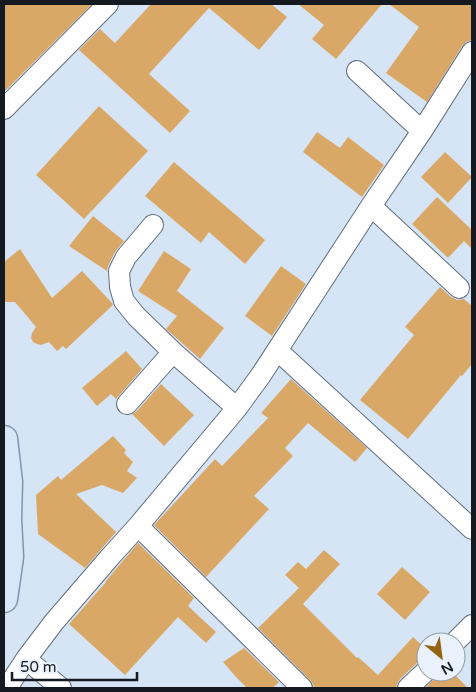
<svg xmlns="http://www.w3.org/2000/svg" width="476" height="692" font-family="'Varela Round',sans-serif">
	<rect width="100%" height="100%" fill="#d6e5f6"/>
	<path fill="#daa866" d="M 4,4 L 92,4 L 4,92 Z
		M 151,4 L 271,4 L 287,17 L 259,50 L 209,8 L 149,74 L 190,111 L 170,133 L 79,50 L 100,29 L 115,43 Z
		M 298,4 L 382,4 L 336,59 L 312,39 L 324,25 Z
		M 389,4 L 472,4 L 472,40 L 466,42 L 462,46 L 427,102 L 386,73 L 419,27 Z
		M 99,106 L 148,151 L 84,219 L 36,175 Z
		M 317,132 L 340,148 L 348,137 L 384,165 L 362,197 L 303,152 Z
		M 445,152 L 472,177 L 448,203 L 421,177 Z
		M 174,162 L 265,240 L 245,264 L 209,232 L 201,243 L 145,196 Z
		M 437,197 L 472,230 L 472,249 L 464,241 L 448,258 L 412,224 Z
		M 93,216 L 124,241 L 115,252 L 108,266 L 107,271 L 69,246 Z
		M 20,249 L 52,298 L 82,271 L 112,303 L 113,305 L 66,349 L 63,346 L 57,351 L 49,342 L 41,345 L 37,344 L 33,342 L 31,338 L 32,333 L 36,327 L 15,302 L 4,302 L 4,262 Z
		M 164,251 L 191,269 L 177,291 L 224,328 L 200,359 L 166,329 L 177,316 L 138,291 Z
		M 281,266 L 306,284 L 272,336 L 245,316 Z
		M 440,287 L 451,297 L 457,300 L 464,299 L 472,306 L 472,364 L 462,376 L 461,375 L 408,439 L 360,400 L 414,335 L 405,327 Z
		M 126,351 L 142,369 L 116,399 L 111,394 L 97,406 L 82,388 Z
		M 291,379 L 367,448 L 355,462 L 308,423 L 285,448 L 293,456 L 254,496 L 269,509 L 206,577 L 154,525 L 215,459 L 222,466 L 268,418 L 261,413 Z
		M 161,384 L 194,415 L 164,446 L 132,414 L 136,412 Z
		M 113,436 L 126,450 L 124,453 L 133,462 L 127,471 L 137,478 L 123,493 L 102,485 L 76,494 L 116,532 L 85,568 L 38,534 L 36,495 L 58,476 L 61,480 Z
		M 138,543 L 194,598 L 188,606 L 216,632 L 206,643 L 178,617 L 125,675 L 69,624 L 106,582 L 105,582 Z
		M 324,550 L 340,564 L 303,604 L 357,658 L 358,657 L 378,675 L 413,637 L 426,649 L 426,659 L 423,660 L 418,662 L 400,679 L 397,684 L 396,688 L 314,688 L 313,684 L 310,680 L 258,628 L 299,588 L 285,575 L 298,562 L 306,569 Z
		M 402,567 L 430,592 L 405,620 L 377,594 Z
		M 244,648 L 279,682 L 273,688 L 247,688 L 236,677 L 223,662 Z
		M 438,672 L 452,672 L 468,688 L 425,688 L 434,679 Z"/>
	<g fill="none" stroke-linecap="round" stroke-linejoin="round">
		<g stroke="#616e7d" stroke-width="22">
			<path id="minor" d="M 357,71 L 422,131
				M 4,109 L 108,4
				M 371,206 L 459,288
				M 153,225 L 126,257 L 119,271 L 120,287 L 124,301 L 136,316 L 173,352 L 237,408
				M 277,350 L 472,529
				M 127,404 L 173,352
				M 138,526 L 302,688
				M 455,642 L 472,625
				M 26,659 L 61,688
				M 7,688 L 26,659 L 54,622 L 110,557 L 138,526 L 237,408 L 261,375 L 371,206 L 422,131 L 472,52
				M 408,688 L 426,671"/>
		</g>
		<g stroke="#8195ac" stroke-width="29">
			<path id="major" d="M 4,439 L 9,482 L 8,519 L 10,557 L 4,599"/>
		</g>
		<use href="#minor" stroke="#fff" stroke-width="20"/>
		<use href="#major" stroke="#d6e7fa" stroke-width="26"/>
	</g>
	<rect width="476" height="692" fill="none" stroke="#151a20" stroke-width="10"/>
	<g transform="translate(441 657) rotate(151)"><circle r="24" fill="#e9f2fc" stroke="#949ca4"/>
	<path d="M0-4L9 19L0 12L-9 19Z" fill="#946314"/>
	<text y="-8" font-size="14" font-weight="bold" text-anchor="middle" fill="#151a20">N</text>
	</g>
	<path d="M12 672v8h125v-8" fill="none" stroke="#151a20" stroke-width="2.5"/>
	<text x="20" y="672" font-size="15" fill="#151a20" stroke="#e9f2fc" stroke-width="4" paint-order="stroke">50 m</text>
</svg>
